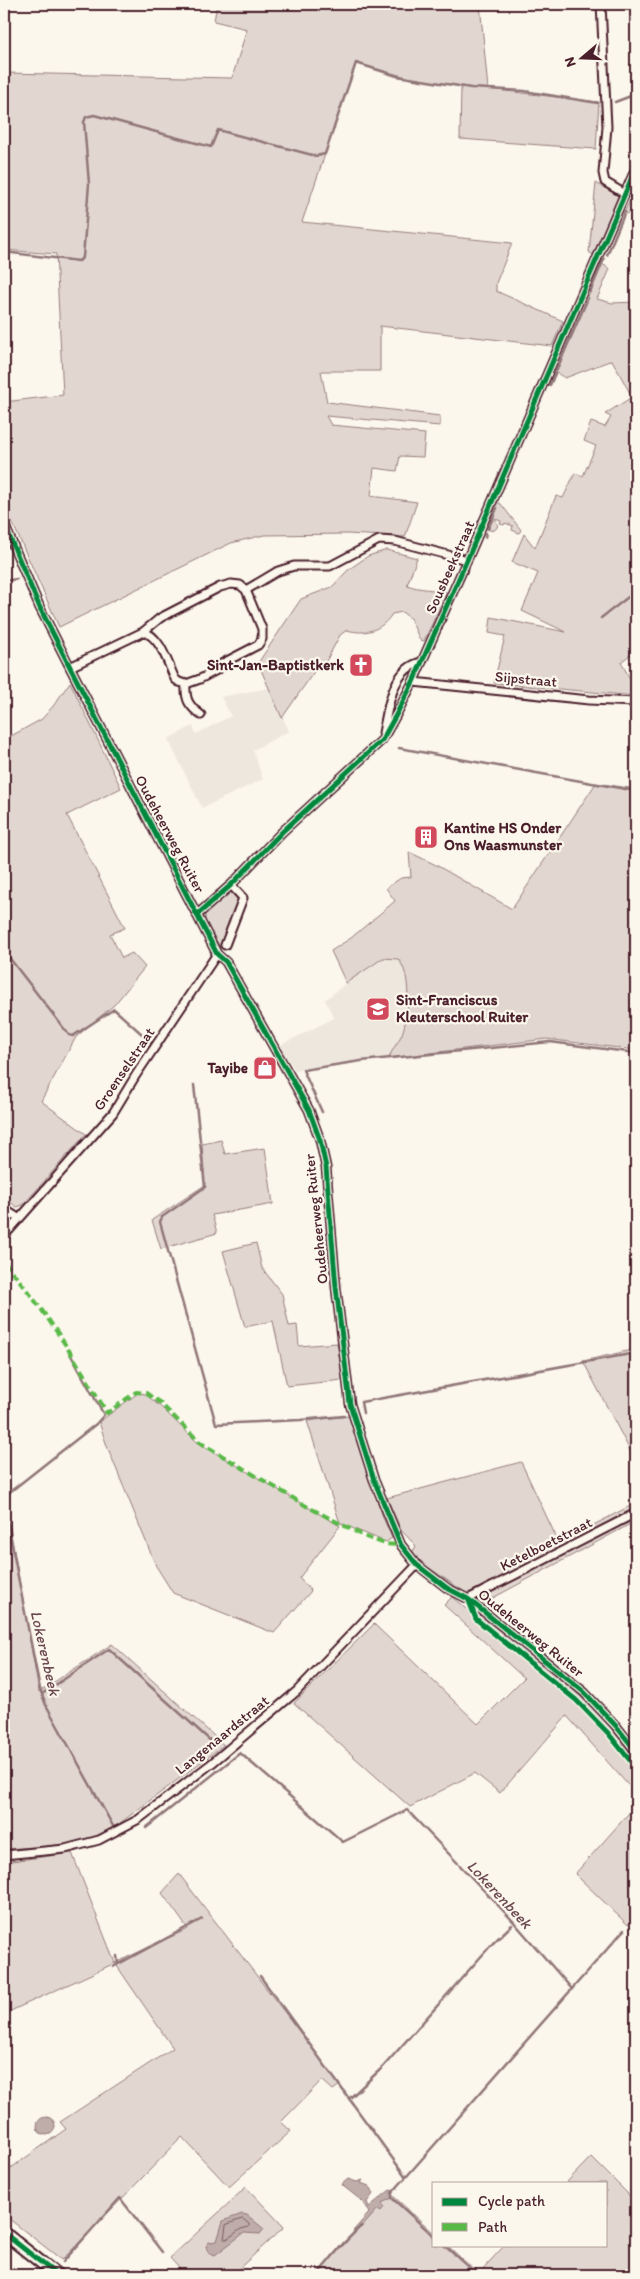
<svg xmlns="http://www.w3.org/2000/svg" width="640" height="2279" font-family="Itim,sans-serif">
	<rect width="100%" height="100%" fill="#fbf7ec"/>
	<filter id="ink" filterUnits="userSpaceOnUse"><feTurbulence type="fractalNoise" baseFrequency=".02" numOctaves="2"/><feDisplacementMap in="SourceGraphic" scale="10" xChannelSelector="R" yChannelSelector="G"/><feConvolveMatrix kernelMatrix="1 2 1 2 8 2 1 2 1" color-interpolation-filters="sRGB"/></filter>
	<g filter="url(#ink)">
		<path fill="#eee7de" d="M 269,688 L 289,731 L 253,750 L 263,779 L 202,808 L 168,739 L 193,726 L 196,734 L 231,716 L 221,697 Z
			M 410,940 L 425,1054 L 295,1070 L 279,1046 L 334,1018 L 325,1000 L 346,983 Z"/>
		<path fill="#e2d7d0" stroke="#967b7e" d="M 217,4 L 480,4 L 488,89 L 599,102 L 596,149 L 460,139 L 461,86 L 410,78 L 356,63 L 302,222 L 512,243 L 496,283 L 496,291 L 563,321 L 552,346 L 380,326 L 380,371 L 321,371 L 327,402 L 440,416 L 440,426 L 326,416 L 331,425 L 425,434 L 423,457 L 400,456 L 397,471 L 374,468 L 371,496 L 417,502 L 405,537 L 347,534 L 264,535 L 231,543 L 59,627 L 4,504 L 4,402 L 63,395 L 56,254 L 4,250 L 4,73 L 232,78 L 247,29 L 214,21 Z
			M 596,183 L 618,196 L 593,255 L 589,252 Z
			M 635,190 L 636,214 L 624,213 Z
			M 602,264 L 610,269 L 597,299 L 612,303 L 636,302 L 636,650 L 621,662 L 636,690 L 636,696 L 494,683 L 505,636 L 489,633 L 491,617 L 566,632 L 522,611 L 538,573 L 512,562 L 524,534 L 535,548 L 556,496 L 563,498 L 575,473 L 583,476 L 596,446 L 584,441 L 591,422 L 605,427 L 611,417 L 605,414 L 632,397 L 612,360 L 565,378 L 555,372 Z
			M 497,502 L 501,504 L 521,530 L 519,533 L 512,530 L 513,526 L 505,523 L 504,525 L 500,524 L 501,521 L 490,517 Z
			M486.5 525a5.5 5.5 0 1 1 11 0a5.5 5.5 0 1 1-11 0Z
			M 387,550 L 417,558 L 407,585 C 420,590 433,589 447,592 L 424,641 L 420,640 L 410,618 L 402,612 L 392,614 C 381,631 365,635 347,630 L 340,635 L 324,665 L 320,663 L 282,718 L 258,663 L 301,599 L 332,587 L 348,570 L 368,556 Z
			M 70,682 L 121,788 L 67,815 L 125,928 L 110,934 L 122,958 L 132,953 L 145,967 L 114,1005 L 76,1037 L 41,1101 L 86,1134 L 23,1205 L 17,1207 L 4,1198 L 4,740 L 42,719 L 54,705 Z
			M 596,783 L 636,789 L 636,1050 L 546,1039 L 389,1058 C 392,1049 398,1043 402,1034 C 409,1015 412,974 398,959 L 383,958 L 346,983 L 331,951 L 351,938 L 395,901 L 386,888 L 401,878 L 411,877 L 409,852 L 436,865 L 512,909 Z
			M 230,891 L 235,893 L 238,901 L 220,947 L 205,921 L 205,914 Z
			M 221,1140 L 225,1154 L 265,1148 L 273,1204 L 212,1215 L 217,1233 L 161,1249 L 152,1220 L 205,1185 L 202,1144 Z
			M 256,1243 L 262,1268 L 282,1294 L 289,1326 L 297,1325 L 299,1346 L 337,1343 L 343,1380 L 287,1386 L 273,1321 L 245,1327 L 223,1251 Z
			M 636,1349 L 636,1462 L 583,1361 Z
			M 138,1393 L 145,1394 L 162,1408 L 197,1442 L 340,1526 L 299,1578 L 311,1591 L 274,1633 L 173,1593 L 156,1566 L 107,1446 L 99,1422 Z
			M 349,1416 L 384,1520 L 392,1538 L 386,1542 L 340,1523 L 307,1421 Z
			M 521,1462 L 559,1543 L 632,1505 L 636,1510 L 636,1521 L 491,1599 L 488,1609 L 604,1719 L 636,1760 L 636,1794 L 567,1716 L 500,1793 L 475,1773 L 410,1807 L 294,1703 L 374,1624 L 478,1724 L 524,1678 L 444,1605 L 452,1597 L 472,1614 L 483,1605 L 425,1565 L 412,1553 L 416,1546 L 401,1530 L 387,1498 Z
			M 5,1499 L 39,1692 L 112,1644 L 224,1745 L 112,1829 L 88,1840 L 66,1845 L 4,1849 Z
			M 636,1805 L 636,1916 L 628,1925 L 575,1874 Z
			M 72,1853 L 115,1963 L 188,1929 L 162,1893 L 179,1874 L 340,2085 L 333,2090 L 322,2080 L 281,2122 L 291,2131 L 229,2187 L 182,2137 L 62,2260 L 4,2215 L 4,2173 L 66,2129 L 60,2122 L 173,2048 L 115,1963 L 4,2014 L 4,1862 Z
			M 591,2157 L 636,2202 L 636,2275 L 317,2275 L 390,2193 L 434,2233 L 434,2245 L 447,2245 L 478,2274 L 505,2245 L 606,2245 L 606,2183 L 566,2183 Z
			M 246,2187 L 284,2227 L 232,2275 L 175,2275 L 180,2269 L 170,2258 Z"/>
		<path fill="#bfadaa" stroke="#907477" d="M37 2126a9 9 0 1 1 18 0a9 9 0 1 1-18 0Z
			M 348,2179 L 357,2182 L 363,2180 L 361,2183 L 369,2186 L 373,2194 L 367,2202 L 369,2207 L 390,2190 L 393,2191 L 392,2198 L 382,2203 L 384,2207 L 381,2211 L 378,2209 L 362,2227 L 353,2231 L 369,2213 L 362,2201 L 343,2186 L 342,2184 Z
			M 242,2214 L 247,2215 L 264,2229 L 260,2234 L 244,2233 L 215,2255 L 208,2252 L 206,2246 L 209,2242 L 217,2241 L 223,2221 Z"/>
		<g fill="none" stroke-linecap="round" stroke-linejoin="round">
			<path stroke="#79585e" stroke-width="1" d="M 243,2219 L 249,2224 L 249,2227 L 241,2229 L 227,2239 L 224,2239 L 226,2225 Z"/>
			<path stroke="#907477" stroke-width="2.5" d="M 615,102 L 636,94
				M 4,252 L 79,261 L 83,257 L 89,184 L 84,122 L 86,117 L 94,115 L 211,147 L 218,130 L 316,156 L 325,154 L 356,63 L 397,76 L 471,88 L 524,91 L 598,103
				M 607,255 L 625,212
				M 590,292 L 604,259
				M 550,385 L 588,298
				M 488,529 L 497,508
				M 485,537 L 486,533
				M 4,581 L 17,579
				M 601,618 L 636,591
				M 399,748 L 636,791
				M 4,951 L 69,1035 L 73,1036 L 114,1009 L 152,1043 L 147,1050
				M 194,1085 L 205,1187 L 162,1217 L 160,1222 L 216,1424 L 300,1420 L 344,1416
				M 322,1112 L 303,1070 L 361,1061 L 550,1042 L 636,1053
				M 363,1413 L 361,1402 L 636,1353
				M 4,1500 L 6,1495 L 96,1424 L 104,1415 L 68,1350
				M 4,1505 L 40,1689 L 46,1705 L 113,1826 L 117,1829
				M 42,1694 L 109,1649 L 213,1743
				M 146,1828 L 240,1753 L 343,1842 L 407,1810 L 512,1920 L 572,1989
				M 117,1956 L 118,1964
				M 113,1967 L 202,1919
				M 260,1976 L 406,2177
				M 349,2099 L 383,2067 L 493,1943 L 512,1925
				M 392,2193 L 624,1930
				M 392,2195 L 392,2198 L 434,2236
				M 444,2245 L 477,2275
				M 63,2262 L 120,2198 L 162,2252
				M 317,2275 L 342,2245 L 361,2226"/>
			<g stroke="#4a1f2b" stroke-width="11">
				<path id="minor" d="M 601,4 L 607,127 L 603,173 L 605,182 L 625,194
					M 4,524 L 40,608 L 70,667 L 217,954 L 226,962 L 309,1110 L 320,1140 L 326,1167 L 336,1287 L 350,1404 L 374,1480 L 401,1545 L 417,1565 L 447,1588 L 468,1599 L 584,1692 L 616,1726 L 636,1751
					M 246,590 L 278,571 L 294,566 L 330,566 L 379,540 L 395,541 L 467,560
					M 70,667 L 143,632 L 160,618 L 220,587 L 231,584 L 240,585 L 246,590 L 262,629 L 262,639 L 258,645 L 223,663 L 217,670 L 200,679 L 186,684 L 179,682 L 175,679 C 168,664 160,635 143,632
					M 413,682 L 589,700 L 636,702
					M 186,684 C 185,700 189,706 201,715
					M 383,733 C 388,708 392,668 422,662
					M 198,914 L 231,885 L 282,832 L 382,740 L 396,715 L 413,682 L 467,560 L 636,168
					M 225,945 L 243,898 L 231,885
					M 4,1209 L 18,1218
					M 4,1236 L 113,1113 L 136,1075 L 217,954
					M 468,1599 L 636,1513
					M 4,1855 L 65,1849 L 99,1840 L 139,1819 L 212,1763 L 297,1691 L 417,1565"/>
			</g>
			<g stroke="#4a1f2b" stroke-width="15">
				<path id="primary" d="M 4,2233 L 57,2275"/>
			</g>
			<use href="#minor" stroke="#fbf7ec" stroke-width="7"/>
			<use href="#primary" stroke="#fbf7ec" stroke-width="11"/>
			<path stroke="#58b947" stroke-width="4" stroke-dasharray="8 4" stroke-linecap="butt" d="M 4,1262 C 44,1308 76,1360 107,1413 L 136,1392 L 146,1393 L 159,1402 L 201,1443 L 308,1507 L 366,1537 L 385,1544 L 401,1545"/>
			<g stroke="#fbf7ec" stroke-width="8">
				<path id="cycleway" d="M 4,524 L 40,608 L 70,667 L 217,954 L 226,962 L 309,1110 L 320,1140 L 326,1167 L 336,1287 L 350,1404 L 374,1480 L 401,1545 L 417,1565 L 447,1588 L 468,1599 L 584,1692 L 616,1726 L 636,1751
					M 198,914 L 231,885 L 282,832 L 382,740 L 396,715 L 413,682 L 467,560 L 636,168
					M 469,1601 L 476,1619 L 576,1700 L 608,1733 L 636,1768
					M 4,2233 L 57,2275"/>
			</g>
			<use href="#cycleway" stroke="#00873e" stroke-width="5"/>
		</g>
	</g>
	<defs>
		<g id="church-square" transform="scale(1.25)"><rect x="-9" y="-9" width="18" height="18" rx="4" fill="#d1495b" stroke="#fbf7ec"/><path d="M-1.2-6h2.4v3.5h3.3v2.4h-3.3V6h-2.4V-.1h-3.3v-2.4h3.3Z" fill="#fff"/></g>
		<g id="building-square" transform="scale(1.25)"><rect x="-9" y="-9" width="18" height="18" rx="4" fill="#d1495b" stroke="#fbf7ec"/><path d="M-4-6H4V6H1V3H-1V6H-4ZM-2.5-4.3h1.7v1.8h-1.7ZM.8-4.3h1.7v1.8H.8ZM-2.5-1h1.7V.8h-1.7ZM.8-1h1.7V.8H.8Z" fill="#fff"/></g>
		<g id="school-square" transform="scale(1.25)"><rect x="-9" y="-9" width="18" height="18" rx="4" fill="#d1495b" stroke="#fbf7ec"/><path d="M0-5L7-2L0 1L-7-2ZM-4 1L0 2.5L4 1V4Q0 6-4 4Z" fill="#fff"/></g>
		<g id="shop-square" transform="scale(1.25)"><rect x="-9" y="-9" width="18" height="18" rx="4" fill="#d1495b" stroke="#fbf7ec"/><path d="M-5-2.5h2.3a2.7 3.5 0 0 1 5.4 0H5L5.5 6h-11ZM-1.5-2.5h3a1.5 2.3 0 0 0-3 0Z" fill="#fff"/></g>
	</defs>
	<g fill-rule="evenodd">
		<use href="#church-square" x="361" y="665"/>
		<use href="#building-square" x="426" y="837"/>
		<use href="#school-square" x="378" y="1009"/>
		<use href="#shop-square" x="265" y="1068"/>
	</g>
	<g text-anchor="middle" stroke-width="4.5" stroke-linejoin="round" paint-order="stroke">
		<g font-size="15" fill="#4a1f2b" stroke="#fbf7ec">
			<text transform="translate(450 567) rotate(-66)" y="5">Sousbeekstraat</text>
			<text transform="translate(526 679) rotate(5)" y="5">Sijpstraat</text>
			<text transform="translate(170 834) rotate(62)" y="5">Oudeheerweg Ruiter</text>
			<text transform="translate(124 1069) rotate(-56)" y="5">Groenselstraat</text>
			<text transform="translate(316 1219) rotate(-96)" y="5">Oudeheerweg Ruiter</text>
			<text transform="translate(546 1544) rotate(-27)" y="5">Ketelboetstraat</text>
			<text transform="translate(531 1633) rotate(39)" y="5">Oudeheerweg Ruiter</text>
			<text transform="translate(222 1735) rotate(-39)" y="5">Langenaardstraat</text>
		</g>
		<g font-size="15" font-weight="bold" fill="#4a1f2b" stroke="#fbf7ec" text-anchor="end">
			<text x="344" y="670">Sint-Jan-Baptistkerk</text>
			<text x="444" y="833" text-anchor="start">Kantine HS Onder<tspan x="444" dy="17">Ons Waasmunster</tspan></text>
			<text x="396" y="1005" text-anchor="start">Sint-Franciscus<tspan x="396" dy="17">Kleuterschool Ruiter</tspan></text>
			<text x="248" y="1073">Tayibe</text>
		</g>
		<g font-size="16" font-style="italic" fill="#6d4a51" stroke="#fbf7ec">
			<text transform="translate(46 1653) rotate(77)" y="6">Lokerenbeek</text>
			<text transform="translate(500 1894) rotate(47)" y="6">Lokerenbeek</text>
		</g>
	</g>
	<rect width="640" height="2279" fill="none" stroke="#fbf7ec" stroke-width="20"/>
	<rect x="10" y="10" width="620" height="2259" fill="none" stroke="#4a1f2b" stroke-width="2" filter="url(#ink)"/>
	<rect x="432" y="2182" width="175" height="65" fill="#fbf7ec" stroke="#b4a19f"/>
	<rect x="442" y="2198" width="25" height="8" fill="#00873e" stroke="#b4a19f"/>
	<text x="478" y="2206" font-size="15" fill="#4a1f2b">Cycle path</text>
	<rect x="442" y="2223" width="25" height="8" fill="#58b947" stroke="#b4a19f"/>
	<text x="478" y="2232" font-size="15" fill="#4a1f2b">Path</text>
	<g transform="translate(582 58) rotate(251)" stroke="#fbf7ec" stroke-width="4" paint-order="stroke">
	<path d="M0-4L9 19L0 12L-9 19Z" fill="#4a1f2b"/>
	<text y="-8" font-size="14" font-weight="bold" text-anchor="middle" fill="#4a1f2b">N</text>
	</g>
</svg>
